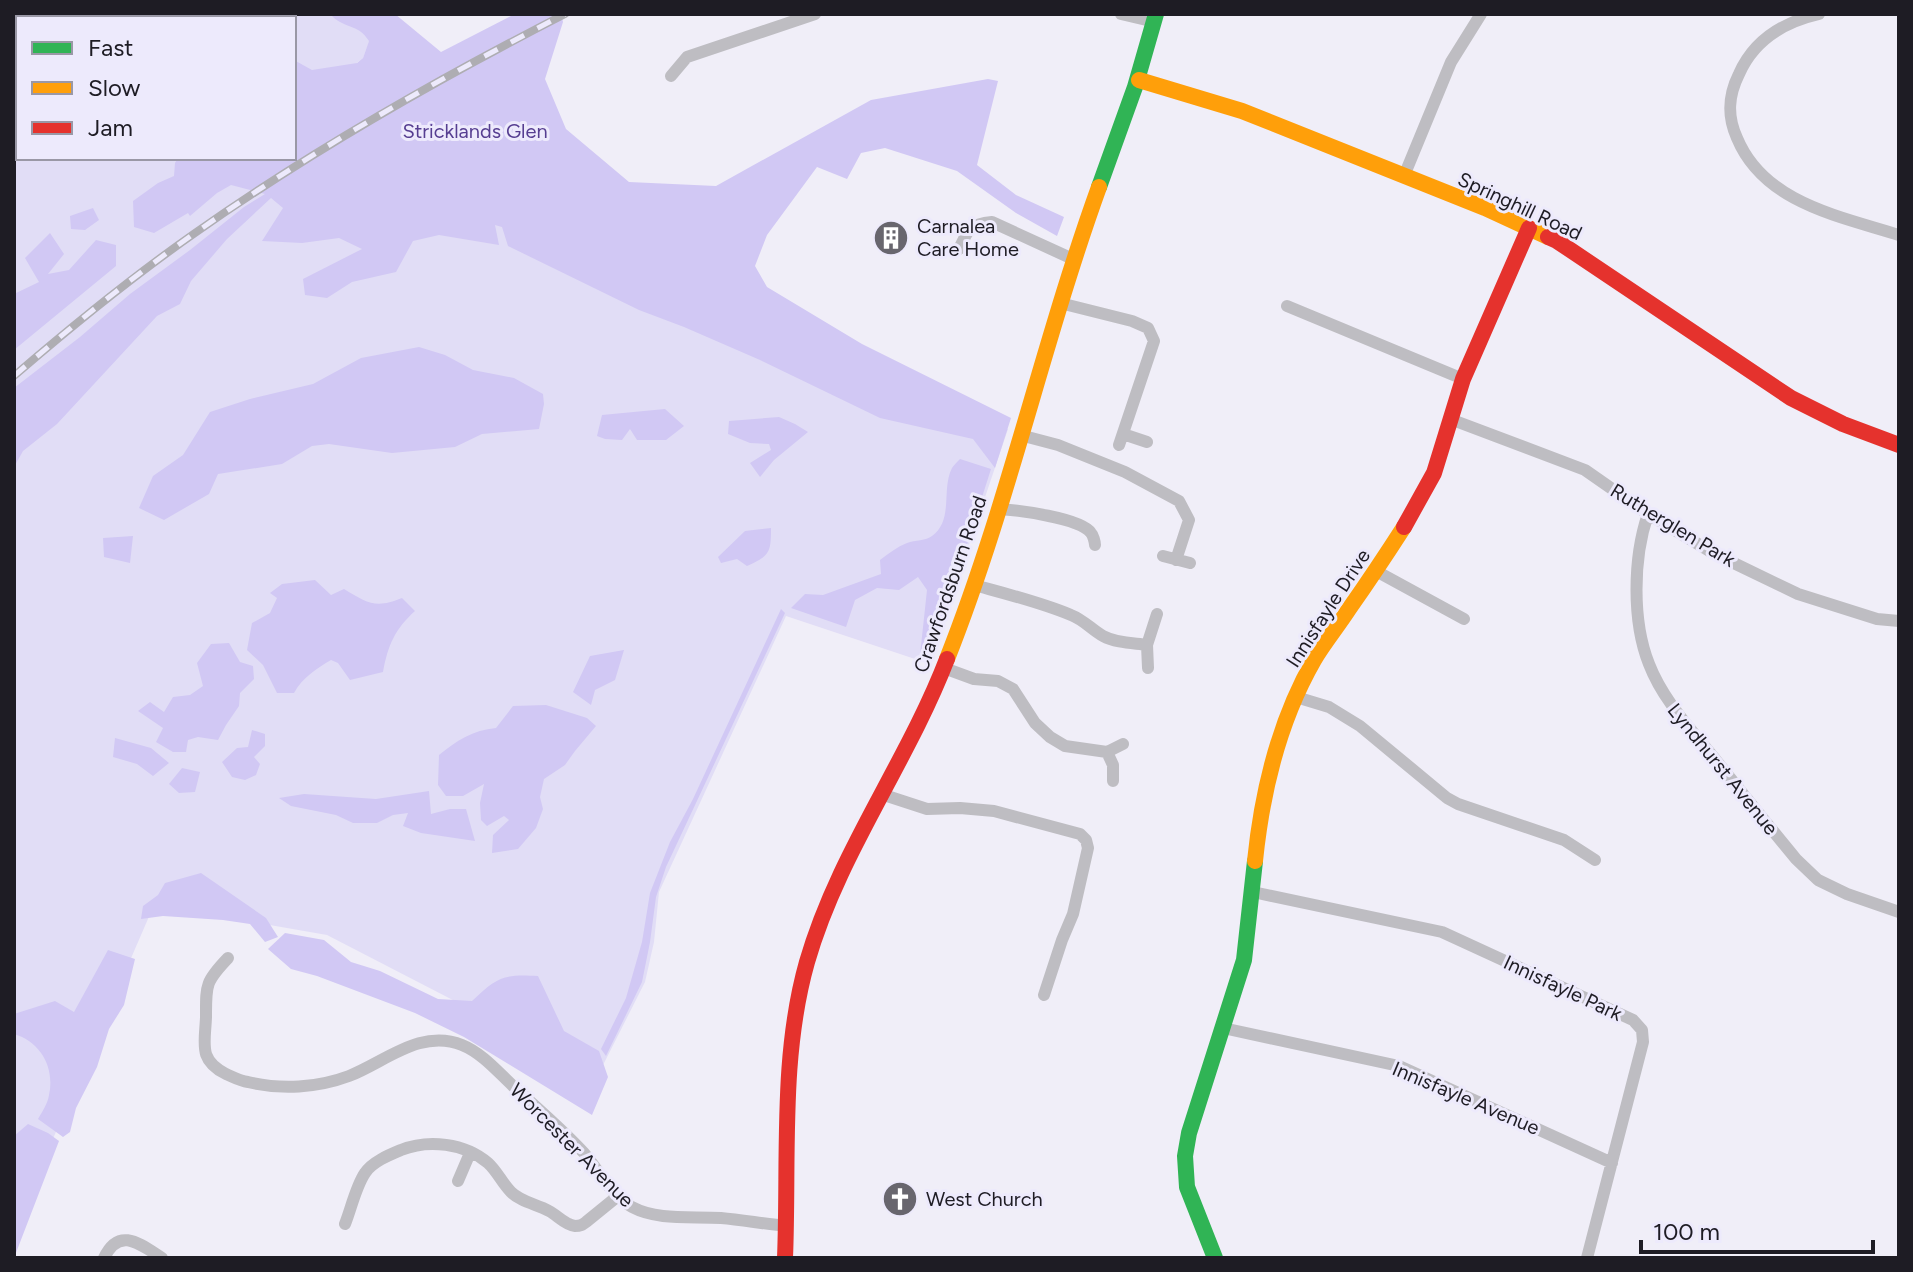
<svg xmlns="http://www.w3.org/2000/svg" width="1913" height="1272" font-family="Figtree,sans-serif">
	<rect width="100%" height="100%" fill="#f0eef8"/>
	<path fill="#e1ddf6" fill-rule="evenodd" d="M 14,14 L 370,14 L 377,20 L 363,58 L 299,108 L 1008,429 L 945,616 L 927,663 L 786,616 L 659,892 L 654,942 L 645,982 L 598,1075 L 327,935 L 154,905 L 14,1229 ZM 18,18 L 294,18 L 294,158 L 18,158 Z"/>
	<path fill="#d1c8f4" d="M 330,14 L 395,14 L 441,52 L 515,14 L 561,14 L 563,22 L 545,79 L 566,129 L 629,182 L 716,186 L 871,100 L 988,79 L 998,81 L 977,165 L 1016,195 L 1064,217 L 1057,236 L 1016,213 L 957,171 L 885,148 L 861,153 L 847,179 L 817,167 L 767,235 L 755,266 L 767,287 L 862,344 L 1011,418 L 995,468 L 973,439 L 880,418 L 760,360 L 684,327 L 639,310 L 508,246 L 502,227 L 495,225 L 499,245 L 439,235 L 413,241 L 396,272 L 352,282 L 327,298 L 305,295 L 303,279 L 362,249 L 339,238 L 302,243 L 262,241 L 283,208 L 271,198 L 227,239 L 191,281 L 180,304 L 157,316 L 57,424 L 23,451 L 14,467 L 14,388 L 80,337 L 130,294 L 190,250 L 244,207 L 265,194 L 231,185 L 217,193 L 190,216 L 188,213 L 154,233 L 134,227 L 133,201 L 158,183 L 174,176 L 175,163 L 178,158 L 294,158 L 294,60 L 312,70 L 357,63 L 363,58 L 369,41 C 358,23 343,29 330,14 Z
		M 93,208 L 99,220 L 85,230 L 71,229 L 70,216 Z
		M 50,233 L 64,254 L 48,274 L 69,270 L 96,240 L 116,245 L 116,266 L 14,350 L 14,294 L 39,282 L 25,258 Z
		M 419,347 L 445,355 L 473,370 L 514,378 L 543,394 L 544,404 L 539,429 L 482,434 L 455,447 L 392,453 L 329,444 L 312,446 L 282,464 L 218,474 L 209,494 L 164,520 L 139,508 L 153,476 L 183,455 L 210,412 L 250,399 L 313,384 L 361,358 Z
		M 665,409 L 684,426 L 666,440 L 637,440 L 630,429 L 622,440 L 605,439 L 597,436 L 602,415 Z
		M 779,417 L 795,424 L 808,432 L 774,460 L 760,477 L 750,463 L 771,450 L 769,444 L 750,443 L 728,434 L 729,421 Z
		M 960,459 L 991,469 L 956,579 L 928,656 L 920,655 L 927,590 L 918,577 L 899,590 L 877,588 L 855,600 L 846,627 L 791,608 L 805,594 L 823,595 L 881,574 L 880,560 C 889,553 897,547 907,543 C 915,540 926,541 932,536 C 954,520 941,489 952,468 C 954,465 957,462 960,459 Z
		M 771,528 C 771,552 770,556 747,566 L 737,559 L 721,563 L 718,557 L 745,531 Z
		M 133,536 L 130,563 L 104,557 L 103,538 Z
		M 315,580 L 331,595 L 344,589 C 367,603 376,609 402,598 L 415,611 C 395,629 388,645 383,672 L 350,680 L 338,663 L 331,660 C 316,669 303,677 294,693 L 277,693 L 263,665 L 247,650 L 252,623 L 270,613 L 277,598 L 270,593 L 282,584 Z
		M 781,609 L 785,613 L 666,867 L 656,897 L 650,942 L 642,982 L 606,1056 L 601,1049 L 626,998 L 642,942 L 650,893 L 670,842 L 693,799 Z
		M 229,643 L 240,662 L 253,666 L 254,679 L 240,693 L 239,706 L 226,725 L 218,740 L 198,737 L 188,740 L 186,752 L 173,752 L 156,742 L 163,728 L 138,711 L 150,702 L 164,712 L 173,697 L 190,695 L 203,686 L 197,663 L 211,644 Z
		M 624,650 L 615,680 L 595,690 L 591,705 L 573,692 L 590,656 Z
		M 546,705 L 587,718 L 596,726 L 575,751 L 565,765 L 544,779 L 540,797 L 543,809 L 536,828 L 518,849 L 492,853 L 493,835 L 509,820 L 504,816 L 487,826 L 481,820 L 480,803 L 484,784 L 463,796 L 446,796 L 438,785 L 439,755 C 456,741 473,730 496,728 L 513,706 Z
		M 252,730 L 265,734 L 265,746 L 254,757 L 260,764 L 256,775 L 245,780 L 232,777 L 222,762 L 237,748 L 248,747 Z
		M 115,738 L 151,748 L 169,763 L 153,776 L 137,764 L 113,757 Z
		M 182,768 L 200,772 L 195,792 L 179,793 L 169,784 Z
		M 429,791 L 431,814 L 450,809 L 466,809 L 475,841 L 421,833 L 403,826 L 408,813 L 393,815 L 377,823 L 353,823 L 336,815 L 291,806 L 279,798 L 304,794 L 376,799 Z
		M 201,873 L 266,918 L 278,937 L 265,942 L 250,924 L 223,920 L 163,916 L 141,919 L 143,906 L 158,895 L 165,883 Z
		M 285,933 L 324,940 L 351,962 L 380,971 L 438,999 L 472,1001 C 497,977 503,974 538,976 L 564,1031 L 599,1051 L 608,1077 L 592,1115 L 464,1037 L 415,1013 L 317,976 L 291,969 L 268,949 Z
		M 108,950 L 135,959 L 124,1005 L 109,1029 L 97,1067 L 76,1108 L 70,1132 L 63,1137 L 38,1119 C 42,1112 48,1103 49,1095 C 55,1068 41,1042 14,1034 L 14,1014 L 55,1001 L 74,1012 Z
		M 28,1124 L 48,1133 L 59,1141 L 14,1258 L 14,1136 Z"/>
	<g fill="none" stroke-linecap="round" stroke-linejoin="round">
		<path stroke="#bebdc2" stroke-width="12" d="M 1121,14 L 1155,22
			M 1819,14 C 1784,22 1754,40 1739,74 C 1728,96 1727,116 1737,138 C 1764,203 1839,216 1899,235
			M 671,76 L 687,57 L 815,14
			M 1404,176 L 1451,62 L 1481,14
			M 959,249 C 968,230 969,224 992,222 L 1075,260
			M 1060,303 L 1132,321 L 1148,328 L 1154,341 L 1119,445
			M 1287,306 L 1463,379
			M 1450,419 L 1585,470 L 1648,514 L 1713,553 L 1798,594 L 1877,619 L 1899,621
			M 1123,434 L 1147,442
			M 1020,435 L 1058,445 L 1125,472 L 1179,501 L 1189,520 L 1176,560
			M 998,509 C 1017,510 1081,518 1091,533 C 1093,535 1095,542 1095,545
			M 1648,514 C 1633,558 1632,621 1649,664 C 1662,698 1688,726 1711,754 C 1739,789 1767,824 1796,859 L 1818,880 L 1847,894 L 1899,912
			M 1163,556 L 1190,563
			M 1376,571 L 1464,619
			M 974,585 C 1007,594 1040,602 1071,615 C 1084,620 1092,630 1103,636 C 1116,643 1133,643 1147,645
			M 944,668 L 974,679 L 998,681 L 1013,689 L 1035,723 L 1050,737 L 1065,746 L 1107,752 L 1113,765 L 1113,781
			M 1148,668 L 1147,645 L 1157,614
			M 1296,697 L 1329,707 L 1360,726 L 1447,798 L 1458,804 L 1564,840 L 1595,860
			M 1107,752 L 1123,744
			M 881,794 L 927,809 L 960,808 L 994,811 L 1080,834 L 1086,840 L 1088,848 L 1073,914 L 1062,940 L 1044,995
			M 1253,892 L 1442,932 L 1633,1020 L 1642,1030 L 1643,1042 L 1587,1258
			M 228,958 C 205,982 206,985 206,1017 C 205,1044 198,1060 226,1074 C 233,1077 240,1081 248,1082 C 281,1090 317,1088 349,1076 C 385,1062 421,1028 462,1045 C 482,1053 498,1072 513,1086 C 537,1108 562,1129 584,1153 C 599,1170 611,1196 632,1207 C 658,1221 692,1216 721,1218 C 743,1220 765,1224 787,1226
			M 1223,1028 L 1399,1066 L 1612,1163
			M 458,1181 L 470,1153
			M 345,1224 C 351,1209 356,1186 365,1173 C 372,1162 389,1155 401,1150 C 428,1139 465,1143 488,1163 C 497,1171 502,1183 511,1192 C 521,1202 536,1204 549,1211 C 557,1215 565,1225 575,1226 C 581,1226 582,1225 586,1222 L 618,1196
			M 104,1258 C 119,1226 140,1244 162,1258"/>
		<path stroke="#30b455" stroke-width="16" d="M 1099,187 L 1135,87 L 1156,14
			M 1215,1258 L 1187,1187 L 1185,1156 L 1189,1133 L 1244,960 L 1255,861"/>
		<path stroke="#ff9f0a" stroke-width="16" d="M 1139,80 L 1242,111 L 1485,208 L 1548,237
			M 947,659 C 1008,505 1043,342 1099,187
			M 1255,861 C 1262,792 1279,721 1314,660 C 1324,643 1338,626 1349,609 C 1368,582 1386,555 1404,527"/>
		<path stroke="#e5322d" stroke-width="16" d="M 1548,237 L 1557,241 L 1791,398 L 1843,424 L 1899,445
			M 1404,527 L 1434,473 L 1463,379 L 1529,228
			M 785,1258 C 789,1160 780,1057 807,962 C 838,854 907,763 947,659"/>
		<g stroke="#aeadb2" stroke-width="8">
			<path id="rail" d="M 14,376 C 72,326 132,277 195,233 C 313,150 438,79 565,14"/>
		</g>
		<use href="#rail" stroke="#edeafc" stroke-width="5" stroke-dasharray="15" stroke-linecap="butt"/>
	</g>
	<defs>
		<g id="building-disc" transform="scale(1.8)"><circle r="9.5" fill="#68666e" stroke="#edeafc"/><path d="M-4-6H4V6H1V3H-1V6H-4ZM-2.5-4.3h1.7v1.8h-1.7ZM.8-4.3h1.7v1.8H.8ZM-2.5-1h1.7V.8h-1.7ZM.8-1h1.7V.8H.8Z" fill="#fff"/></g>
		<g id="church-disc" transform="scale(1.8)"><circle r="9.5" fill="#68666e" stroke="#edeafc"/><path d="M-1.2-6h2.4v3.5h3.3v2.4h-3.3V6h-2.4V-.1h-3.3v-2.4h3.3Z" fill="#fff"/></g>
	</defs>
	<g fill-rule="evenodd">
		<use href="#building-disc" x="891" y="238"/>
		<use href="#church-disc" x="900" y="1199"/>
	</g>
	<g text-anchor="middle" stroke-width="6" stroke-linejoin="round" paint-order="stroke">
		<g font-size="20" fill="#563e91" stroke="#edeafc">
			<text x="475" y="138">Stricklands Glen</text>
		</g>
		<g font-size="20" fill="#1e1c24" stroke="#edeafc">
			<text transform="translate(1520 206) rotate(25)" y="7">Springhill Road</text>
			<text transform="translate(1673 525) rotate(31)" y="7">Rutherglen Park</text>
			<text transform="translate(950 584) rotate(-71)" y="7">Crawfordsburn Road</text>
			<text transform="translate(1328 608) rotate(-57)" y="7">Innisfayle Drive</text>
			<text transform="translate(1723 769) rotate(51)" y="7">Lyndhurst Avenue</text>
			<text transform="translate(1563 988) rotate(25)" y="7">Innisfayle Park</text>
			<text transform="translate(1466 1098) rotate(23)" y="7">Innisfayle Avenue</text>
			<text transform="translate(572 1145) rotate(45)" y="7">Worcester Avenue</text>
		</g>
		<g font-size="20" fill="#1e1c24" stroke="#edeafc" text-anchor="start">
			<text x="917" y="233">Carnalea<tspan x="917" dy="23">Care Home</tspan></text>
			<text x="926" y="1206">West Church</text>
		</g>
	</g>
	<rect width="1913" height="1272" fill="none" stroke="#1e1c24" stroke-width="32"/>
	<rect x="16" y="16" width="280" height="144" fill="#edeafc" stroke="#9a98a6" stroke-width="2"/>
	<rect x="32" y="42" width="40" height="12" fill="#30b455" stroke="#9a98a6" stroke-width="2"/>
	<text x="88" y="56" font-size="24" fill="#1e1c24">Fast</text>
	<rect x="32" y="82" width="40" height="12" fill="#ff9f0a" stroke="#9a98a6" stroke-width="2"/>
	<text x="88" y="96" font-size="24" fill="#1e1c24">Slow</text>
	<rect x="32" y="122" width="40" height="12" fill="#e5322d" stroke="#9a98a6" stroke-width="2"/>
	<text x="88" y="136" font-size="24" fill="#1e1c24">Jam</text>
	<path d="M1641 1240v12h232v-12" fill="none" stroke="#1e1c24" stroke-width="4"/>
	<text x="1653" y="1240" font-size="24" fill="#1e1c24" stroke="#edeafc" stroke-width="6" paint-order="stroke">100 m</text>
</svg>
